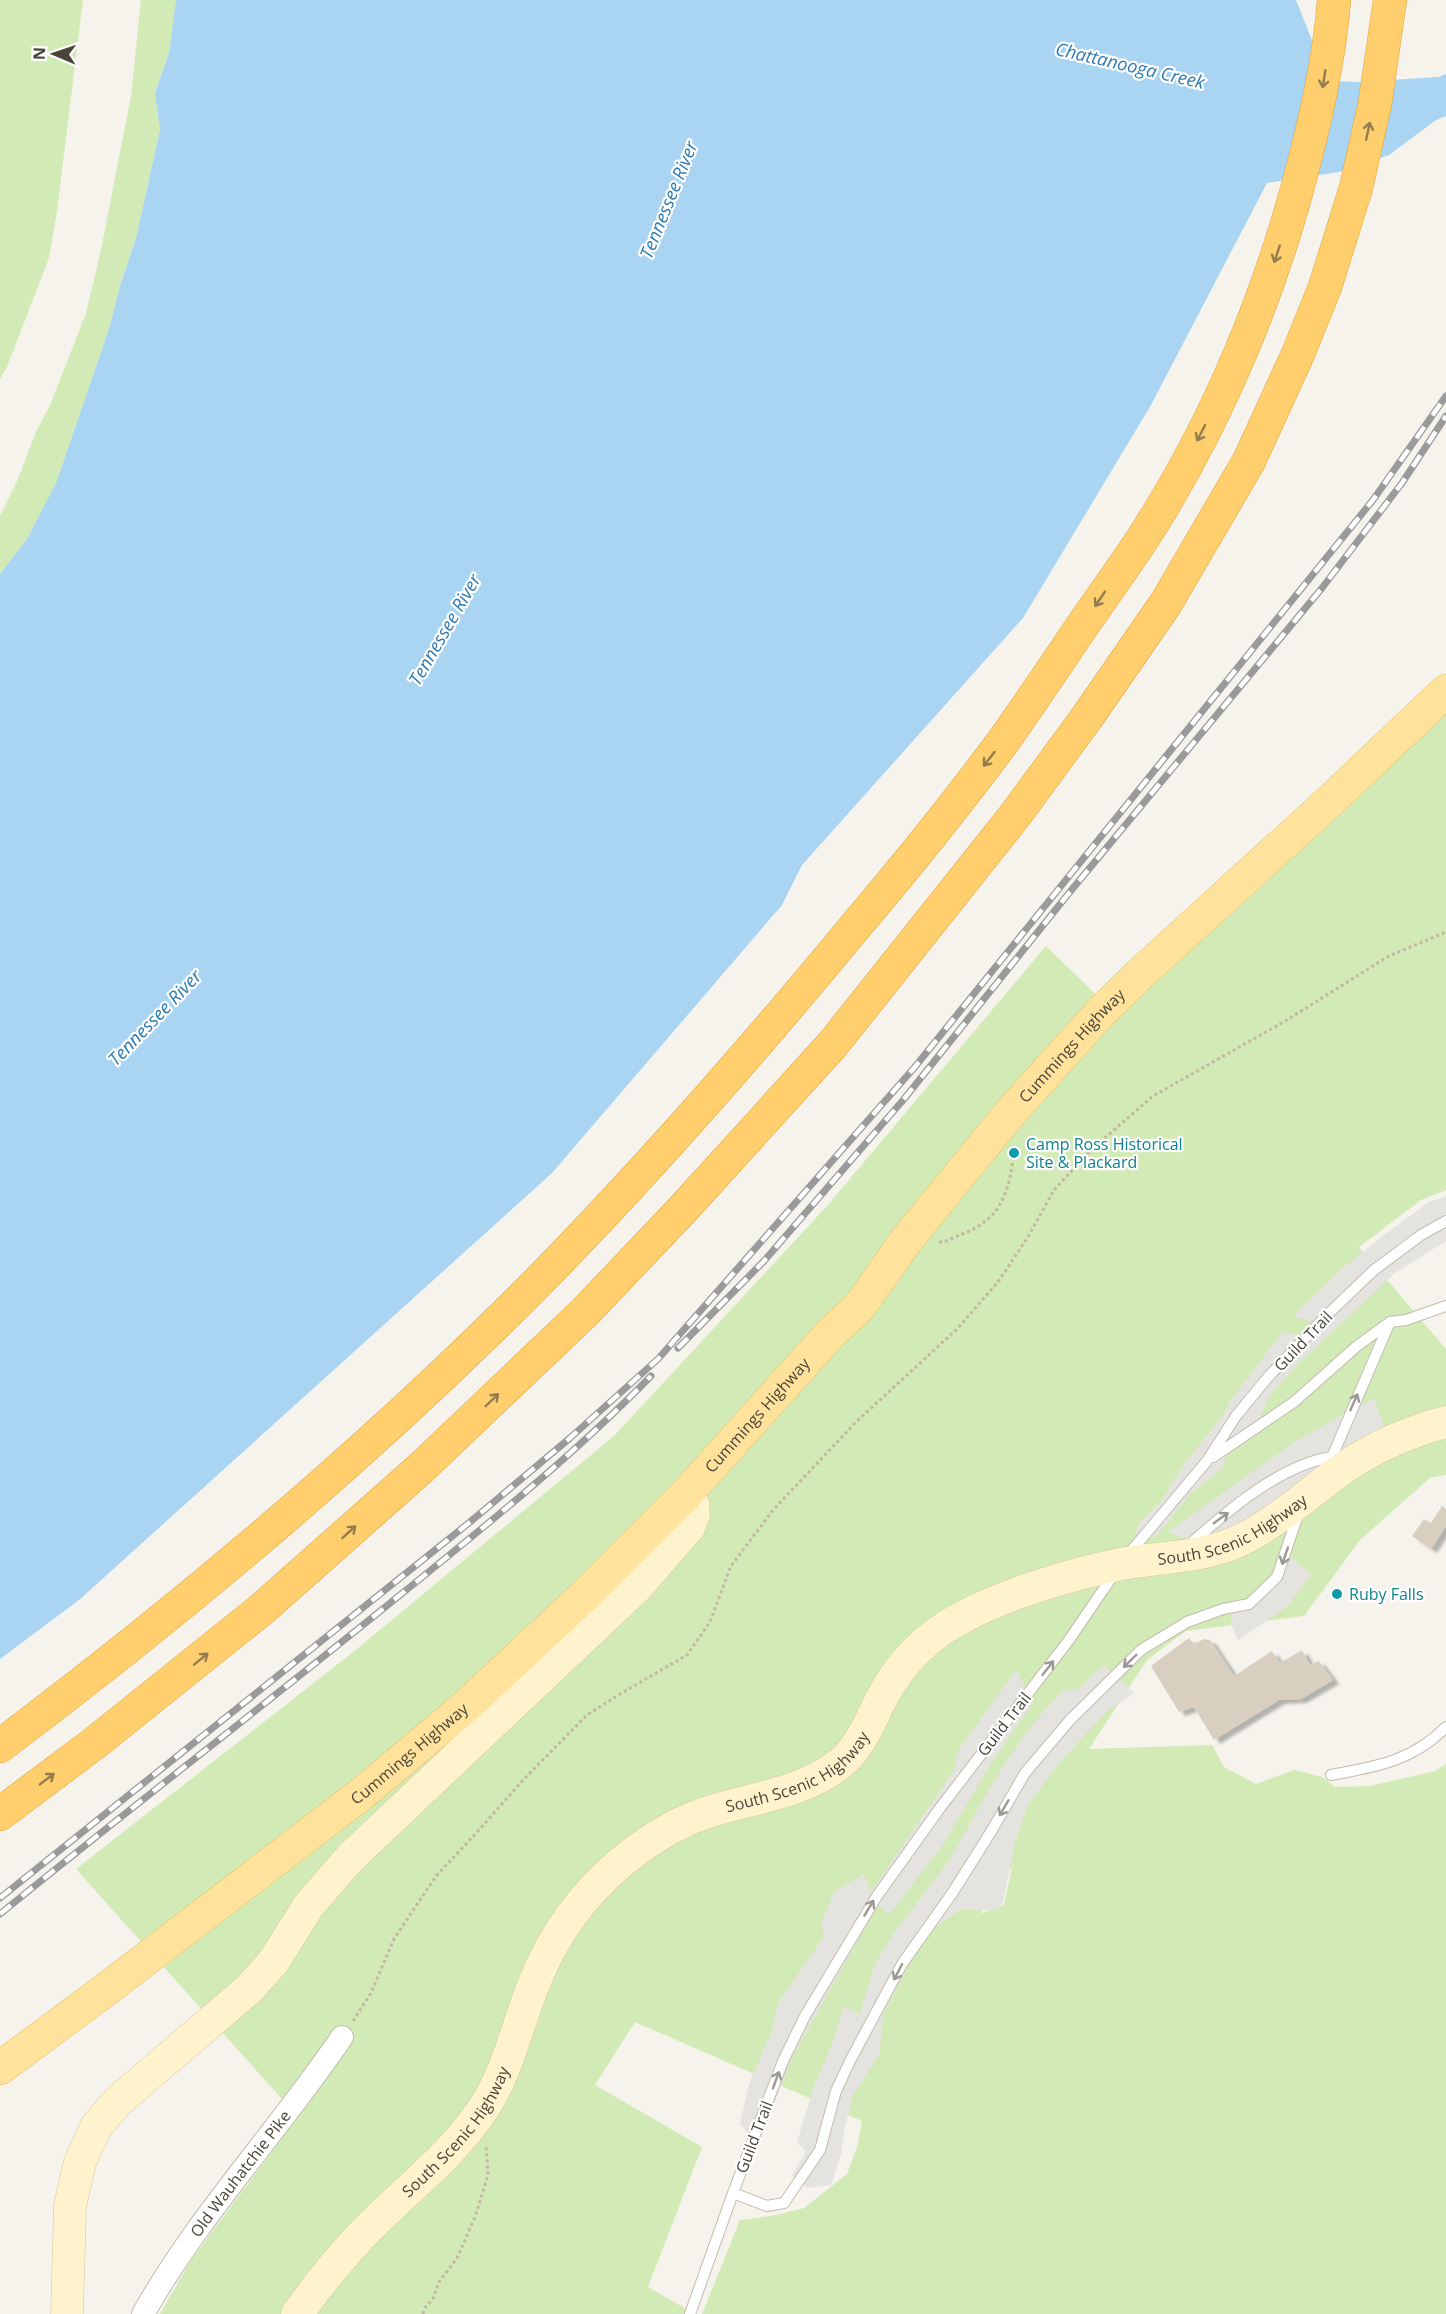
<svg xmlns="http://www.w3.org/2000/svg" width="1446" height="2314" font-family="'Open Sans',sans-serif">
	<defs>
		<filter id="shadow"><feDropShadow dx="6" dy="4" stdDeviation="1.5" flood-color="#0004"/></filter>
	</defs>
	<rect width="100%" height="100%" fill="#f6f3ec"/>
	<path fill="#d2eab5" fill-rule="evenodd" d="M 0,0 L 83,0 L 57,211 L 49,258 L 7,367 L 0,379 Z
		M 141,0 L 176,0 L 169,53 L 155,93 L 160,130 L 136,238 L 120,286 L 109,329 L 56,483 L 27,539 L 0,574 L 0,516 L 18,479 L 35,434 L 51,403 L 86,313 L 101,250 L 131,96 Z
		M 1446,699 L 1446,1190 L 1421,1200 L 1359,1247 L 1446,1349 L 1446,1475 L 1430,1478 L 1360,1540 L 1304,1616 L 1186,1631 L 1147,1660 L 1089,1749 L 1212,1745 L 1224,1767 L 1256,1784 L 1294,1770 L 1323,1777 L 1335,1787 L 1370,1786 L 1435,1771 L 1446,1764 L 1446,2314 L 702,2314 L 740,2220 L 772,2216 L 804,2208 L 847,2174 L 858,2144 L 862,2121 L 635,2022 L 595,2085 L 702,2147 L 648,2287 L 695,2314 L 160,2314 L 191,2260 L 298,2117 L 76,1869 L 352,1653 L 614,1436 L 827,1206 L 1046,946 L 1117,1015 ZM 1012,1867 L 1004,1905 L 982,1913 L 981,1913 Z"/>
	<path fill="#e5e3e0" d="M 1446,1196 L 1446,1241 L 1395,1273 L 1302,1360 L 1270,1395 L 1251,1436 L 1227,1454 L 1222,1469 L 1191,1493 L 1155,1538 L 1135,1535 L 1138,1524 L 1161,1501 L 1185,1463 L 1224,1414 L 1231,1400 L 1283,1331 L 1299,1336 L 1311,1322 L 1293,1316 L 1339,1271 L 1384,1235 L 1429,1202 Z
		M 1374,1398 L 1387,1435 L 1286,1499 L 1204,1545 L 1168,1532 L 1296,1441 Z
		M 1286,1553 L 1311,1574 L 1287,1607 L 1238,1640 L 1231,1624 L 1232,1607 L 1249,1604 L 1277,1577 Z
		M 1104,1665 L 1134,1693 L 1107,1711 L 1060,1762 L 1028,1805 L 1015,1842 L 1003,1903 L 996,1910 L 960,1910 L 937,1926 L 912,1958 L 884,2013 L 879,2055 L 853,2095 L 845,2127 L 841,2155 L 831,2185 L 807,2188 L 792,2175 L 806,2152 L 797,2142 L 814,2086 L 833,2042 L 843,2007 L 860,2014 L 875,1964 L 892,1936 L 950,1859 L 1001,1769 L 1031,1726 L 1064,1689 L 1077,1690 Z
		M 1016,1670 L 1033,1703 L 993,1760 L 942,1846 L 889,1915 L 879,1905 L 867,1924 L 791,2060 L 758,2145 L 740,2124 L 749,2084 L 772,2030 L 778,2003 L 824,1936 L 821,1922 L 835,1891 L 864,1874 L 871,1892 L 955,1769 L 957,1752 Z"/>
	<path fill="#a9d4f2" d="M 176,0 L 1296,0 L 1321,63 L 1331,81 L 1358,82 L 1439,77 L 1446,74 L 1446,116 L 1436,120 L 1389,155 L 1339,172 L 1267,183 L 1151,405 L 1023,618 L 802,865 L 782,905 L 552,1173 L 79,1600 L 0,1659 L 0,574 L 27,539 L 56,483 L 109,329 L 120,286 L 136,238 L 160,130 L 155,93 L 169,53 Z"/>
	<path fill="#d8cfc1" filter="url(#shadow)" d="M 1442,1506 L 1446,1509 L 1446,1526 L 1431,1549 L 1412,1536 L 1424,1519 L 1431,1523 Z
		M 1189,1638 L 1194,1644 L 1204,1639 L 1210,1640 L 1234,1676 L 1272,1651 L 1280,1663 L 1302,1650 L 1310,1665 L 1319,1661 L 1333,1680 L 1301,1699 L 1279,1700 L 1214,1740 L 1194,1707 L 1179,1712 L 1151,1666 Z"/>
	<g fill="none" stroke-linecap="round" stroke-linejoin="round">
		<g stroke="#c2bbae" stroke-width="12">
			<path id="service" d="M 1213,1457 L 1294,1402 L 1357,1346 L 1390,1322 L 1406,1320 L 1446,1306
				M 1332,1457 L 1389,1324
				M 1188,1546 C 1227,1511 1280,1465 1332,1457 L 1342,1464
				M 1127,1556 L 1207,1461 L 1236,1416 L 1269,1376 L 1326,1316 L 1374,1270 L 1421,1235 L 1446,1221
				M 1331,1775 C 1375,1767 1413,1761 1446,1727
				M 733,2193 L 767,2206 L 784,2203 L 820,2150 L 836,2091 L 851,2059 L 902,1964 L 953,1892 L 992,1830 L 1025,1773 L 1070,1720 L 1141,1650 L 1187,1622 L 1223,1609 L 1249,1604 L 1277,1577 L 1299,1512
				M 690,2314 L 733,2193 L 783,2061 L 805,2016 L 877,1896 L 940,1808 L 1069,1640 L 1116,1571"/>
		</g>
		<g stroke="#c2bbae" stroke-width="24">
			<g id="minor">
				<path id="s1" d="M 143,2314 C 199,2215 278,2131 342,2037"/>
			</g>
		</g>
		<g stroke="#d6c79b" stroke-width="33">
			<g id="secondary">
				<path d="M 67,2314 L 70,2206 L 80,2162 L 96,2127 L 117,2102 L 249,1989 L 274,1961 L 309,1905 L 351,1857 L 638,1586 L 689,1527 L 694,1515 L 693,1503 L 687,1493"/>
				<path id="s2" d="M 297,2314 C 323,2278 350,2245 382,2215 C 417,2181 456,2150 483,2109 C 509,2070 517,2024 535,1981 C 553,1936 582,1896 619,1864 C 644,1843 674,1824 705,1813 C 750,1798 803,1794 841,1763 C 864,1743 871,1717 885,1692 C 903,1660 929,1635 961,1618 C 1005,1594 1072,1574 1121,1564 C 1158,1557 1199,1558 1234,1543 C 1277,1524 1310,1491 1348,1465 C 1379,1445 1411,1431 1446,1422"/>
			</g>
		</g>
		<g stroke="#e6c16a" stroke-width="34">
			<g id="primary">
				<path id="s3" d="M 0,2068 L 104,1991 L 364,1792 L 466,1706 L 582,1598 L 687,1493 L 829,1335 L 859,1307 L 908,1238 L 1011,1112 L 1101,1012 L 1140,974 L 1330,801 L 1446,691"/>
			</g>
		</g>
		<g stroke="#e0a43c" stroke-width="34">
			<path id="motorway" d="M 0,1746 C 189,1604 371,1450 538,1282 C 649,1169 753,1050 854,928 C 905,868 955,806 1002,743 C 1024,712 1045,681 1066,650 C 1091,612 1118,576 1143,538 C 1218,422 1273,289 1306,155 C 1319,104 1330,53 1334,0
				M 0,1814 L 96,1742 L 262,1609 L 421,1468 L 585,1312 L 683,1209 L 833,1044 L 1016,814 L 1088,716 L 1166,603 L 1249,461 L 1298,354 L 1325,287 L 1356,188 L 1375,103 L 1390,0"/>
		</g>
		<path stroke="#c4b79f" stroke-width="3" stroke-dasharray="3 3" stroke-linecap="butt" d="M 939,1242 L 946,1241 C 959,1235 977,1229 988,1219 C 1007,1203 1012,1173 1014,1149
			M 353,2021 L 371,1993 L 394,1939 L 436,1876 L 480,1829 L 524,1779 L 587,1715 L 620,1694 L 687,1655 L 710,1622 L 731,1566 L 773,1510 L 856,1422 L 957,1329 L 998,1282 L 1028,1237 L 1054,1190 L 1091,1150 L 1153,1096 L 1287,1020 L 1387,957 L 1446,932
			M 423,2314 L 424,2309 L 433,2299 L 439,2282 L 457,2258 L 475,2217 L 488,2175 L 486,2146"/>
		<use href="#service" stroke="#fff" stroke-width="10"/>
		<use href="#minor" stroke="#fff" stroke-width="22"/>
		<use href="#secondary" stroke="#fff3cd" stroke-width="32"/>
		<use href="#primary" stroke="#ffe39c" stroke-width="33"/>
		<use href="#motorway" stroke="#ffcf6e" stroke-width="33"/>
		<g stroke="#9a9a9a" stroke-width="7">
			<path id="rail" d="M 678,1348 L 764,1261 L 904,1099 L 1069,893 L 1322,588 L 1402,483 L 1446,416
				M 0,1898 L 470,1522 L 570,1438 L 658,1359 L 914,1068 L 1373,500 L 1446,396
				M 0,1914 C 134,1805 271,1700 405,1591 C 489,1523 575,1454 651,1376"/>
		</g>
		<use href="#rail" stroke="#fff" stroke-width="4.5" stroke-dasharray="14" stroke-linecap="butt"/>
	</g>
	<defs><path id="oneway-shaft" d="M-6 0H5M1.5-3L5.5 0L1.5 3" fill="none" stroke-width="1.6" stroke-linecap="round" stroke-linejoin="round" transform="scale(1.5)"/></defs>
	<g stroke="#937c4e">
		<use href="#oneway-shaft" transform="translate(1324 79) rotate(99)"/>
		<use href="#oneway-shaft" transform="translate(1368 131) rotate(-78)"/>
		<use href="#oneway-shaft" transform="translate(1277 254) rotate(108)"/>
		<use href="#oneway-shaft" transform="translate(1201 433) rotate(117)"/>
		<use href="#oneway-shaft" transform="translate(1100 599) rotate(124)"/>
		<use href="#oneway-shaft" transform="translate(989 759) rotate(128)"/>
		<use href="#oneway-shaft" transform="translate(492 1400) rotate(-44)"/>
		<use href="#oneway-shaft" transform="translate(349 1532) rotate(-42)"/>
		<use href="#oneway-shaft" transform="translate(201 1659) rotate(-39)"/>
		<use href="#oneway-shaft" transform="translate(47 1779) rotate(-37)"/>
	</g>
	<g stroke="#9c9892">
		<use href="#oneway-shaft" transform="translate(1354 1402) rotate(-66)"/>
		<use href="#oneway-shaft" transform="translate(1221 1518) rotate(-36)"/>
		<use href="#oneway-shaft" transform="translate(1285 1556) rotate(109)"/>
		<use href="#oneway-shaft" transform="translate(1130 1661) rotate(136)"/>
		<use href="#oneway-shaft" transform="translate(1048 1668) rotate(-52)"/>
		<use href="#oneway-shaft" transform="translate(1004 1808) rotate(120)"/>
		<use href="#oneway-shaft" transform="translate(869 1908) rotate(-59)"/>
		<use href="#oneway-shaft" transform="translate(898 1972) rotate(118)"/>
		<use href="#oneway-shaft" transform="translate(776 2080) rotate(-70)"/>
	</g>
	<g fill="#0f9aa8" stroke="#fff" stroke-width="2">
		<circle cx="1014" cy="1153" r="6"/>
		<circle cx="1337" cy="1594" r="6"/>
	</g>
	<g text-anchor="middle" stroke-width="4.5" stroke-linejoin="round" paint-order="stroke">
		<g font-size="16" fill="#4b4439" stroke="#fff">
			<text dy="6" stroke="none"><textPath href="#s3" startOffset="1488">Cummings Highway</textPath></text>
			<text transform="translate(1303 1341) rotate(-46)" y="6">Guild Trail</text>
			<text dy="6" stroke="none"><textPath href="#s3" startOffset="1002">Cummings Highway</textPath></text>
			<text dy="6" stroke="none"><textPath href="#s2" startOffset="1287">South Scenic Highway</textPath></text>
			<text transform="translate(1004 1724) rotate(-52)" y="6">Guild Trail</text>
			<text dy="6" stroke="none"><textPath href="#s3" startOffset="516">Cummings Highway</textPath></text>
			<text dy="6" stroke="none"><textPath href="#s2" startOffset="765">South Scenic Highway</textPath></text>
			<text dy="6" stroke="none"><textPath href="#s2" startOffset="243">South Scenic Highway</textPath></text>
			<text transform="translate(754 2137) rotate(-69)" y="6">Guild Trail</text>
			<text dy="6" stroke="none"><textPath href="#s1" startOffset="171">Old Wauhatchie Pike</textPath></text>
		</g>
		<g font-size="16" fill="#0d838f" stroke="#fff" text-anchor="start">
			<text x="1026" y="1150">Camp Ross Historical<tspan x="1026" dy="18">Site &amp; Plackard</tspan></text>
			<text x="1349" y="1600">Ruby Falls</text>
		</g>
		<g font-size="18" font-style="italic" fill="#2e7ab2" stroke="#fff">
			<text transform="translate(1130 66) rotate(13)" y="6">Chattanooga Creek</text>
			<text transform="translate(669 200) rotate(-68)" y="6">Tennessee River</text>
			<text transform="translate(445 630) rotate(-60)" y="6">Tennessee River</text>
			<text transform="translate(155 1018) rotate(-46)" y="6">Tennessee River</text>
		</g>
	</g>
	<g transform="translate(54 54) rotate(272)" stroke="#ffffff" stroke-width="4.5" paint-order="stroke">
	<path d="M0-4.5L10 22L0 15L-10 22Z" fill="#4b4439"/>
	<text y="-9" font-size="16" font-weight="bold" text-anchor="middle" fill="#4b4439">N</text>
	</g>
</svg>
